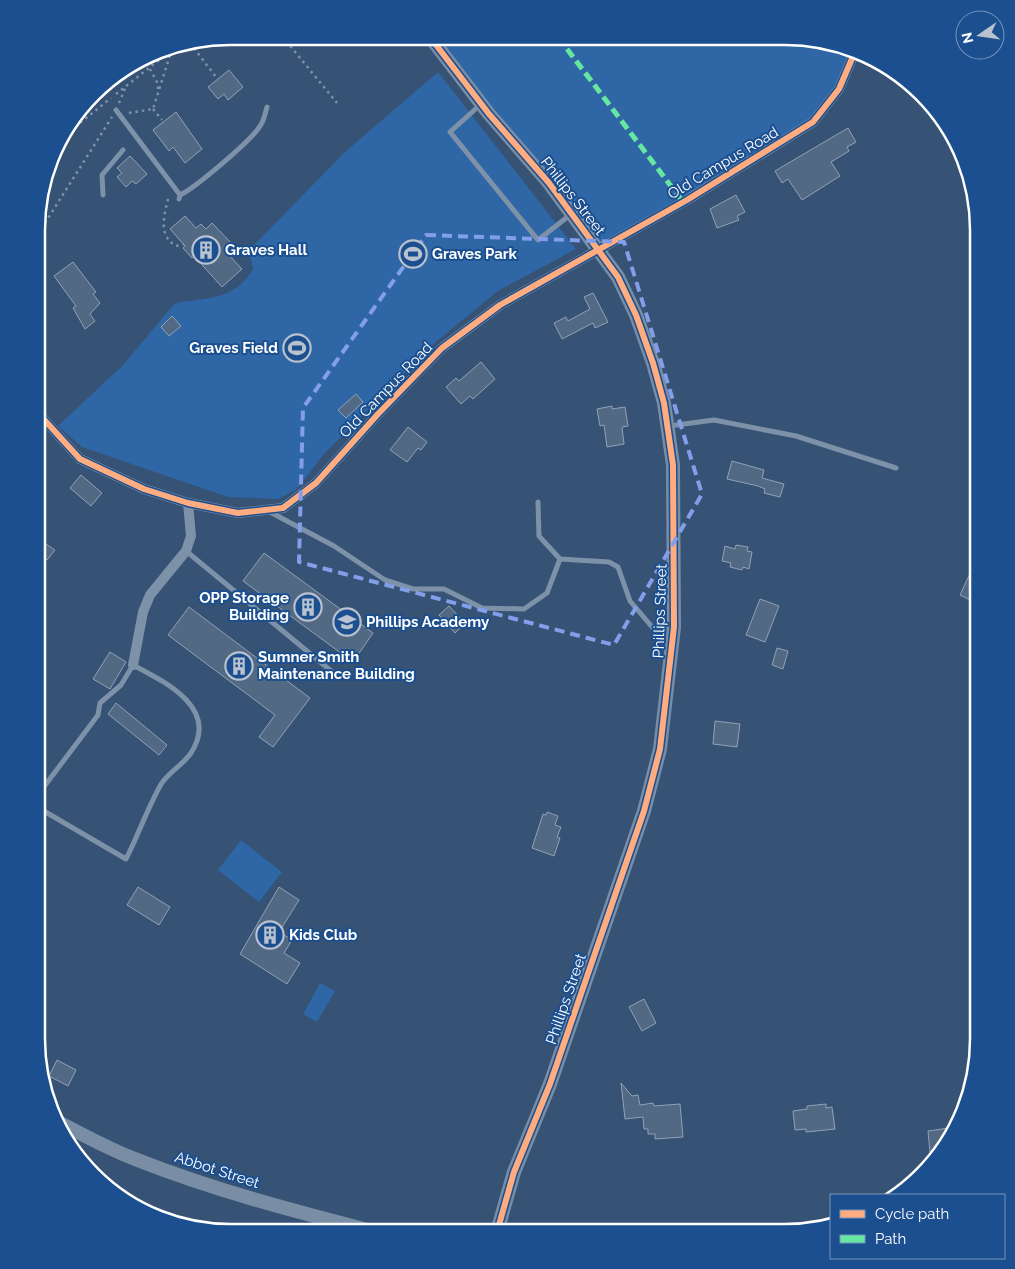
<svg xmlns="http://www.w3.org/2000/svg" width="1015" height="1269" font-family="Raleway,sans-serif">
	<rect width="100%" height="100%" fill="#365274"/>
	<path fill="#2f66a5" d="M 428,37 L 811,38 L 854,54 L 839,89 L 813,122 L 599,249 Z
		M 438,72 L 576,249 L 498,291 L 437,341 L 324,454 L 297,489 L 278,499 L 228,497 L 82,447 L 58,426 L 124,364 L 175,303 C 208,297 234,301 253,269 L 249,250 L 346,151 Z
		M 241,840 L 282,872 L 259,902 L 218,870 Z
		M 320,983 L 335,991 L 317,1022 L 303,1014 Z"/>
	<path fill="#526984" stroke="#92a2b6" d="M 229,70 L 243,87 L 228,100 L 224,94 L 218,99 L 208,87 Z
		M 176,112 L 202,149 L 185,163 L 173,147 L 169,151 L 153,130 Z
		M 848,128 L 856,142 L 847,147 L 849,151 L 831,162 L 840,176 L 802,200 L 788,179 L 782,183 L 775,171 Z
		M 130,156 L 147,174 L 136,184 L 132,181 L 126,187 L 117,177 L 122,173 L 117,168 Z
		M 736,195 L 745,212 L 737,216 L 739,220 L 717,228 L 710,209 Z
		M 185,216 L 196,228 L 201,224 L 206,229 L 212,223 L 233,245 L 226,252 L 242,269 L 222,287 L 194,256 L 192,258 L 183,248 L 185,246 L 170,229 Z
		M 73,262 L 96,292 L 93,294 L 100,303 L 90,314 L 95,321 L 85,329 L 73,308 L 76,306 L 54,276 Z
		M 593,293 L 608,322 L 595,328 L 593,323 L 562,339 L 554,323 L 566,317 L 568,321 L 590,309 L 584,297 Z
		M 172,316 L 181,326 L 169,336 L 161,327 Z
		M 481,362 L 495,379 L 473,399 L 470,396 L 461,404 L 446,387 L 456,378 L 459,381 Z
		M 356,394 L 363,402 L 346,418 L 338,410 Z
		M 612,406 L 612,409 L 625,407 L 628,426 L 622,427 L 624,444 L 607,447 L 604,425 L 600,426 L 597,409 Z
		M 408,427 L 427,442 L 421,450 L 418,448 L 407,462 L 390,450 Z
		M 732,461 L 764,470 L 762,478 L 784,484 L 780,497 L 764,493 L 765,489 L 758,486 L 727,479 Z
		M 81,475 L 102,493 L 91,506 L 70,488 Z
		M 37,538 L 55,550 L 47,560 L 37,553 Z
		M 736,545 L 748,547 L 747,551 L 752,552 L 749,569 L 743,567 L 742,570 L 730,567 L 731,563 L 722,561 L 725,546 L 735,549 Z
		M 264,553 L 373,633 L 353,662 L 243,581 Z
		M 979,554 L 979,591 L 975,589 L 970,600 L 960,595 Z
		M 760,599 L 779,606 L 765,642 L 746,635 Z
		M 449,606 L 465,623 L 455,633 L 439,615 Z
		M 189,607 L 310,698 L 273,747 L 259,737 L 275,715 L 168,635 Z
		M 777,648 L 788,651 L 783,669 L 772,665 Z
		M 110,652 L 126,662 L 110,689 L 93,679 Z
		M 116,703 L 167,745 L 159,755 L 108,714 Z
		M 715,721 L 740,724 L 737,747 L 713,744 Z
		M 547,812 L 558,816 L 555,825 L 561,827 L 557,837 L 560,838 L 554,856 L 532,848 L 543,814 L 546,815 Z
		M 138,887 L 170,907 L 159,925 L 127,905 Z
		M 279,887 L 299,900 L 279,932 L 292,940 L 284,953 L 300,963 L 287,984 L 240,954 Z
		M 644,999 L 656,1023 L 642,1031 L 629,1007 Z
		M 57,1060 L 76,1070 L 68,1086 L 49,1076 Z
		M 621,1083 L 632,1096 L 638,1095 L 640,1105 L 653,1103 L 654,1106 L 680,1104 L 683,1137 L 655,1139 L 655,1134 L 648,1134 L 648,1129 L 644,1129 L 643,1117 L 625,1119 Z
		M 826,1104 L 826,1108 L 832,1107 L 835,1129 L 806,1132 L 806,1129 L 795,1130 L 793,1111 L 807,1109 L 807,1106 Z
		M 956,1127 L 946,1146 L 943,1150 L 930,1152 L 928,1131 Z"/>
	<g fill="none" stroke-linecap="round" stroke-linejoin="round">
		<path stroke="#7d92a8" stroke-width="2.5" stroke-dasharray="2.5 4" stroke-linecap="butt" d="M 282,36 L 337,103
			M 190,43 L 216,77
			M 150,69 L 158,84 L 158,90
			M 116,94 L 178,45
			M 119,103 L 126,86
			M 153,109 L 162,120
			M 129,113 L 153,109 L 171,52
			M 60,139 L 111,98
			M 168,199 C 164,215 158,236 176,246 L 184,244
			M 38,234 L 112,117"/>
		<path stroke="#7d92a8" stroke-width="5" d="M 481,104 L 450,132 L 538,240 L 570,215
			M 116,110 L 180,195
			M 103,195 L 102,175 L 123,150
			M 179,199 L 180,195 C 195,188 252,140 260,126 C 264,121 265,113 267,107
			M 669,426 L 714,420 L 796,436 L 896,468
			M 270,512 L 334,546 L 385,580 L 413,589 L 444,589 L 482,608 L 524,609 L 547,593 L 560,559 L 539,536 L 538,502
			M 186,551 L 336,675
			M 560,559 L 609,562 L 618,567 L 630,601 L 653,628 L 674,627
			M 37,807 L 126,859 C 138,835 147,810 160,786 C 167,773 182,766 191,753 C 220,708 165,682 133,665 L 121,685 L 100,703 L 98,715 L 37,796"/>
		<path stroke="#7d92a8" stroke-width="10" d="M 38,413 L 80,459 L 144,489 L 188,503 L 238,513 L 283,508 L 316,483 L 378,414 L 442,348 L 500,305 L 687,200 L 813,122 L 839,89 L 854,54
			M 133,665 L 143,612 L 150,595 L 186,551 L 191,536 L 188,503"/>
		<path stroke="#798da4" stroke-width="14" d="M 430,37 L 489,114 L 549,183 L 618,277 L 636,315 L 653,363 L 664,403 L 673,465 L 674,627 L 660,749 L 644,811 L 550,1084 L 514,1172 L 497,1232
			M 56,1121 C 82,1134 108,1149 135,1159 C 213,1190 294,1211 375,1232"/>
		<path stroke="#7d8ea7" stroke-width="16" d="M 101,86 L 106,82"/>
		<path stroke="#66e7a1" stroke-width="5" stroke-dasharray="10 5" stroke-linecap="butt" d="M 558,37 L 683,202"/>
		<g stroke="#1b4f8f" stroke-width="9">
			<path id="cycleway" d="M 430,37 L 489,114 L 549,183 L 618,277 L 636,315 L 653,363 L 664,403 L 673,465 L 674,627 L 660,749 L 644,811 L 550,1084 L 514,1172 L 497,1232
				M 38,413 L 80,459 L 144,489 L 188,503 L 238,513 L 283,508 L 316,483 L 378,414 L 442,348 L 500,305 L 687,200 L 813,122 L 839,89 L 854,54"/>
		</g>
		<use href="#cycleway" stroke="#ffac80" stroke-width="6"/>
	</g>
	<path fill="none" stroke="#839eea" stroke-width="4" stroke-dasharray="10 6" stroke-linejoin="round" d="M 426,235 L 624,242 L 702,494 L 614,645 L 299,562 L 303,408 Z"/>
	<defs>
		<g id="building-ring" transform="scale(1.4375)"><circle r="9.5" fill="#1b4f8f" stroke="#b9c2ce" stroke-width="1.5"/><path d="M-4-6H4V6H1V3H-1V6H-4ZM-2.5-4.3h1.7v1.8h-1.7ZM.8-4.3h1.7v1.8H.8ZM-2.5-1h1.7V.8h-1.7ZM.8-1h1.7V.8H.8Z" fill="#b9c2ce"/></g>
		<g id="stadium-ring" transform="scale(1.4375)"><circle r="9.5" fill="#1b4f8f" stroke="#b9c2ce" stroke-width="1.5"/><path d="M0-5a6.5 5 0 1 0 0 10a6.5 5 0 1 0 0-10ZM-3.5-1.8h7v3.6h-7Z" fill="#b9c2ce"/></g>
		<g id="school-ring" transform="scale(1.4375)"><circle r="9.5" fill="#1b4f8f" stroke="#b9c2ce" stroke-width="1.5"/><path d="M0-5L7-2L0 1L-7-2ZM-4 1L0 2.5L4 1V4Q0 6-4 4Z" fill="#b9c2ce"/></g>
	</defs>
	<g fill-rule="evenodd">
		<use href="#building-ring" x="206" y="250"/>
		<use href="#stadium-ring" x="413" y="254"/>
		<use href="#stadium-ring" x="297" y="348"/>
		<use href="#building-ring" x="308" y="607"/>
		<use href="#school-ring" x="347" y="622"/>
		<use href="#building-ring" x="239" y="666"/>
		<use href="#building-ring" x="270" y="935"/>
	</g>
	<g text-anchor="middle" stroke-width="4" stroke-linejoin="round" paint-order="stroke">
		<g font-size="15" fill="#fff" stroke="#1b4f8f">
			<text transform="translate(723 163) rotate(-31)" y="5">Old Campus Road</text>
			<text transform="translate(573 196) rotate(52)" y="5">Phillips Street</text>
			<text transform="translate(386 390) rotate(-46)" y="5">Old Campus Road</text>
			<text transform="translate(660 611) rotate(-88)" y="5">Phillips Street</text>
			<text transform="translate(566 999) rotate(-71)" y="5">Phillips Street</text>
			<text transform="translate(217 1170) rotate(18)" y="5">Abbot Street</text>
		</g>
		<g font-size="15" font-weight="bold" fill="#fff" stroke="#1b4f8f" text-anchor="start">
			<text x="225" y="255">Graves Hall</text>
			<text x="432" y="259">Graves Park</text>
			<text x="278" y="353" text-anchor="end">Graves Field</text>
			<text x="289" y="603" text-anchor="end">OPP Storage<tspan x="289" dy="17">Building</tspan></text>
			<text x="366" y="627">Phillips Academy</text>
			<text x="258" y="662">Sumner Smith<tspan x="258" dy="17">Maintenance Building</tspan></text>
			<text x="289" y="940">Kids Club</text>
		</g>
	</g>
	<path d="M0 0H1015V1269H0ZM230 45H785A185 185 0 0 1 970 230V1039A185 185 0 0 1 785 1224H230A185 185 0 0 1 45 1039V230A185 185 0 0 1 230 45Z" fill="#1b4f8f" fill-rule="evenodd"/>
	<path fill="none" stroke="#fff" stroke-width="2.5" d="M230 45H785A185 185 0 0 1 970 230V1039A185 185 0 0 1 785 1224H230A185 185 0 0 1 45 1039V230A185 185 0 0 1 230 45Z"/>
	<rect x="830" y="1194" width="175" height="65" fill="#1b4f8f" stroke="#7695bc"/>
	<rect x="840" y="1210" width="25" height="8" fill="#ffac80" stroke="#7695bc"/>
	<text x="875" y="1219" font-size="15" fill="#ffffff">Cycle path</text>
	<rect x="840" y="1235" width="25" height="8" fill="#66e7a1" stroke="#7695bc"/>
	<text x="875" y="1244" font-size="15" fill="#ffffff">Path</text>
	<g transform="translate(980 35) rotate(257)"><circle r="24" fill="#1b4f8f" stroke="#7695bc"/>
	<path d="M0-4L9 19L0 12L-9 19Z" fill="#b9c2ce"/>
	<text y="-8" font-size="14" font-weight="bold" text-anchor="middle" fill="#ffffff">N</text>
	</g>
</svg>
